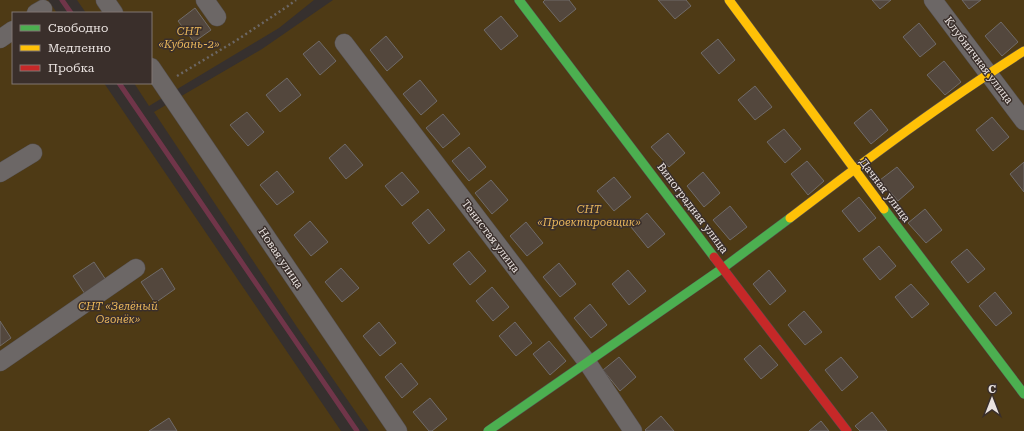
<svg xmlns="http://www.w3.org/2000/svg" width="1024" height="431" font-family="'Roboto Serif',serif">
	<rect width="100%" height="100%" fill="#36302e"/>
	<path fill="#4e3a15" d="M 0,0 L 48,0 L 57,13 L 13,13 L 13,83 L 104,83 L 341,431 L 0,431 Z
		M 77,0 L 314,0 L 279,28 L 149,106 L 134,83 L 151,83 L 151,13 L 86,13 Z
		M 333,0 L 1024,0 L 1024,431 L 369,431 L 297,327 L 154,112 L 262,49 Z"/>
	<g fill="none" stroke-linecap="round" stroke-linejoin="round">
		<path stroke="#703549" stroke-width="5" d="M 62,0 L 71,13
			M 119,83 L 357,431"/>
	</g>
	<path fill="#53473d" stroke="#706b69" d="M 545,0 L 569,0 L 576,9 L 560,22 L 543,2 Z
		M 658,0 L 686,0 L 691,6 L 675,19 Z
		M 872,0 L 891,0 L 880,9 Z
		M 962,0 L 981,0 L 969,9 Z
		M 195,8 L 211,30 L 194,42 L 178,21 Z
		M 501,16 L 518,36 L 501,50 L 484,30 Z
		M 1001,22 L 1018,42 L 1002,56 L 985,36 Z
		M 919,23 L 936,44 L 920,57 L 903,37 Z
		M 386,36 L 403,57 L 387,71 L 370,50 Z
		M 718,39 L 735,60 L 719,74 L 701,53 Z
		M 319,41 L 336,61 L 320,75 L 303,54 Z
		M 944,61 L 961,82 L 945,95 L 927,75 Z
		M 287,78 L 301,95 L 280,112 L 266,95 Z
		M 420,80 L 437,101 L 421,115 L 403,94 Z
		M 755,86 L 772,107 L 755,120 L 738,100 Z
		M 871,109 L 888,130 L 871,144 L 854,123 Z
		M 247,112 L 264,132 L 248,146 L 230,125 Z
		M 443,114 L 460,134 L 443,148 L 426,128 Z
		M 992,117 L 1009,137 L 993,151 L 976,130 Z
		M 784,129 L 801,149 L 785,163 L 767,142 Z
		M 668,133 L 685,153 L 669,167 L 651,147 Z
		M 345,144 L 363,165 L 346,179 L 329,158 Z
		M 469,147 L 486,167 L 469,181 L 452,161 Z
		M 807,161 L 824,181 L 808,195 L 791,174 Z
		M 1024,162 L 1024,192 L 1010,174 Z
		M 897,167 L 914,187 L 898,201 L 880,180 Z
		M 277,171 L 294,192 L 277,205 L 260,185 Z
		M 402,172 L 419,192 L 402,206 L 385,186 Z
		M 703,172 L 720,193 L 704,207 L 687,186 Z
		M 614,177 L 631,197 L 614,211 L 597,191 Z
		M 491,180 L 508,200 L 492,214 L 475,193 Z
		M 859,197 L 876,218 L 859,232 L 842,211 Z
		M 730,206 L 747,227 L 730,240 L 713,220 Z
		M 428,209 L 445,230 L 429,244 L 412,223 Z
		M 925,209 L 942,230 L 926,243 L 908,223 Z
		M 647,213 L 665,234 L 648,248 L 631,227 Z
		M 310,221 L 328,242 L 311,256 L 294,235 Z
		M 526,222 L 543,243 L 527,256 L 510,236 Z
		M 879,246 L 896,266 L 880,280 L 863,259 Z
		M 967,249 L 985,269 L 968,283 L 951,262 Z
		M 469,251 L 486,271 L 470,285 L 453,264 Z
		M 94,262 L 108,283 L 87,297 L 73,276 Z
		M 559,263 L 576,284 L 560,297 L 543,277 Z
		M 162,268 L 175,289 L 155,303 L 141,282 Z
		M 341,268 L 359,288 L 342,302 L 325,282 Z
		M 628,270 L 646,291 L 629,305 L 612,284 Z
		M 769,270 L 786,291 L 770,305 L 753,284 Z
		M 911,284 L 929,304 L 912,318 L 895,297 Z
		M 492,287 L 509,307 L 493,321 L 476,301 Z
		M 995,292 L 1012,313 L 996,326 L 979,306 Z
		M 590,304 L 607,325 L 591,338 L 574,318 Z
		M 804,311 L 822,332 L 805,345 L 788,325 Z
		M 0,321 L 11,338 L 0,346 Z
		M 379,322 L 396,343 L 380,356 L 363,336 Z
		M 515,322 L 532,343 L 516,356 L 499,336 Z
		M 549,341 L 566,361 L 550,375 L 533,354 Z
		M 760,345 L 778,365 L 761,379 L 744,359 Z
		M 619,357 L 636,377 L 620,391 L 603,370 Z
		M 841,357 L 858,377 L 842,391 L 825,370 Z
		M 401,363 L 418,384 L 402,398 L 385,377 Z
		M 430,398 L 447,419 L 432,431 L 429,431 L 413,412 Z
		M 872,412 L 887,431 L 860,431 L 855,426 Z
		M 661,416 L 674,431 L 646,431 L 645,430 Z
		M 169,418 L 177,431 L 149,431 Z
		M 821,421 L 829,431 L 809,431 Z"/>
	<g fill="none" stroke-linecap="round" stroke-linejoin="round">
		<g stroke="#534d4c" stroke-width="19">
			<path id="street" d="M 105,0 L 114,13
				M 205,0 L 217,17
				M 933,0 L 1024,121
				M 36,13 L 43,9
				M 0,39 L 13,30
				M 344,43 L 587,362 L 633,431
				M 151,67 L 398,431
				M 0,173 L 33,153
				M 0,362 L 136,268"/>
		</g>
		<g stroke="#534d4c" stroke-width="10">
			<path id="fast" d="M 519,0 L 714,257
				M 884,209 L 1024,394
				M 488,431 L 723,268 L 790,218"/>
		</g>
		<g stroke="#534d4c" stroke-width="10">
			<path id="slow" d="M 729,0 L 884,209
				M 790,218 C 866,160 943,102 1024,51"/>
		</g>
		<g stroke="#534d4c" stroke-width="10">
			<path id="jam" d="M 714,257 L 847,431"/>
		</g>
		<path stroke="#6c6765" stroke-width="2.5" stroke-dasharray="2 3" stroke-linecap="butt" d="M 177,76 L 237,40 L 288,6 L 296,0"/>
		<use href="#street" stroke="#6c6766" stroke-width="18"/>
		<use href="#fast" stroke="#4caf50" stroke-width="9"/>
		<use href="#slow" stroke="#ffc107" stroke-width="9"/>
		<use href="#jam" stroke="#c62828" stroke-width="9"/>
	</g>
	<g text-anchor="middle" stroke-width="3" stroke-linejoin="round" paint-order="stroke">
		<g font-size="11" font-style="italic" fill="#e9b65a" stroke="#3a2f2b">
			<text x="189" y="35">СНТ<tspan x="189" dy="13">«Кубань-2»</tspan></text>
			<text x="589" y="213">СНТ<tspan x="589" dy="13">«Проектировщик»</tspan></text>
			<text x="118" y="310">СНТ «Зелёный<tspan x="118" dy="13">Огонёк»</tspan></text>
		</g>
		<g font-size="11" fill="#eae3e0" stroke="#3a2f2b">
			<text transform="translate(979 60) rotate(53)" y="4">Клубничная улица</text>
			<text transform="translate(885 190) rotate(53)" y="4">Дачная улица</text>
			<text transform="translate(693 208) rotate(53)" y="4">Виноградная улица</text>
			<text transform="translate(491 236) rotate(53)" y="4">Тенистая улица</text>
			<text transform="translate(281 258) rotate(56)" y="4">Новая улица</text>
		</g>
	</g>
	<rect x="12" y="12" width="140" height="72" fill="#3a2f2b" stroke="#807773"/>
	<rect x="20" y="25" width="20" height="6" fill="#4caf50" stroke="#807773"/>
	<text x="48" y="32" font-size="12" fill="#eae3e0">Свободно</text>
	<rect x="20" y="45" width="20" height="6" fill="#ffc107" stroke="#807773"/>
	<text x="48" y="52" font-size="12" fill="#eae3e0">Медленно</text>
	<rect x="20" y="65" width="20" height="6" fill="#c62828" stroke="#807773"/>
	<text x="48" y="72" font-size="12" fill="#eae3e0">Пробка</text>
	<g transform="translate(992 399)" stroke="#3a2f2b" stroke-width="3" paint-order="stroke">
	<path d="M0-3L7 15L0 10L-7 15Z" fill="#eae3e0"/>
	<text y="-6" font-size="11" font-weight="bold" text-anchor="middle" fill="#eae3e0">С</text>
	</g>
</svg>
